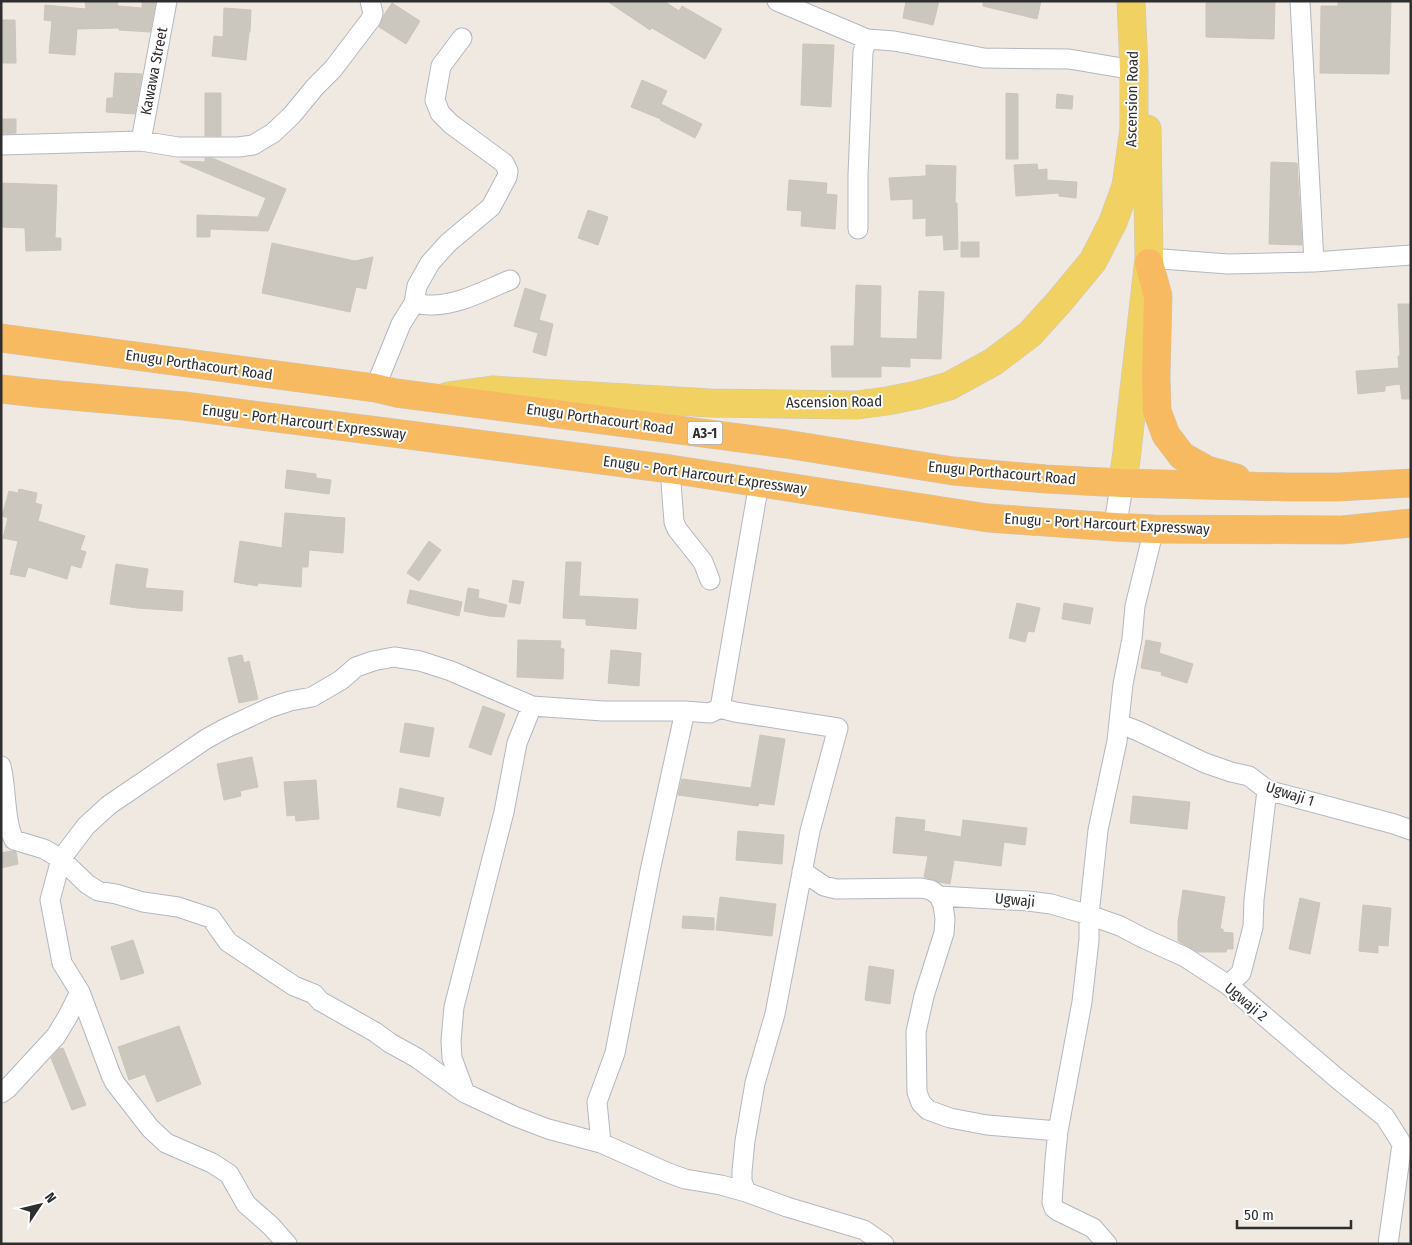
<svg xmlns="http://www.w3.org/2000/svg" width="1412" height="1245" font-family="'Fira Sans Condensed',sans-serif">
	<rect width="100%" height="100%" fill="#efe9e1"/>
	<path fill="#cbc7bf" stroke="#cbc5ba" d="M 85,1 L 117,1 L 118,6 L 142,8 L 142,1 L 156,1 L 150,32 L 119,30 L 119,28 L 77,29 L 75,55 L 49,53 L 52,21 L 44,20 L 45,5 L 86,9 Z
		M 607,1 L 664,1 L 679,11 L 682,6 L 722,29 L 705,59 L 652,28 L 650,30 Z
		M 906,1 L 939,1 L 933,25 L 903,18 Z
		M 983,1 L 1041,1 L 1037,19 L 983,6 Z
		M 1206,1 L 1275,1 L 1274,39 L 1206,37 Z
		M 1338,1 L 1391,1 L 1389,74 L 1320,73 L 1321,6 L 1338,6 Z
		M 392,3 L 420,21 L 406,44 L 379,27 L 384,15 Z
		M 224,8 L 251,10 L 250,32 L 249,32 L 246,60 L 212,56 L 214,36 L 223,37 Z
		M 1,20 L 15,20 L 16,63 L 2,63 Z
		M 803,44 L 834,45 L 831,107 L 801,105 Z
		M 115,73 L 142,74 L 135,114 L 106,112 L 107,98 L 113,98 Z
		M 642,80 L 667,91 L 661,104 L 702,124 L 695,138 L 660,120 L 661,119 L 631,107 Z
		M 205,93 L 221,93 L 221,136 L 205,136 Z
		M 1006,93 L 1018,94 L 1018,159 L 1006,159 Z
		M 1057,94 L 1073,96 L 1072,109 L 1056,108 Z
		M 1,119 L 16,119 L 16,133 L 1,134 Z
		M 205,158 L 212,158 L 286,189 L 268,231 L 210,229 L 210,237 L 197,237 L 197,215 L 258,217 L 266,198 L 180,162 L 180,161 L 205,162 Z
		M 1271,162 L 1297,163 L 1302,245 L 1269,244 Z
		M 1037,164 L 1038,170 L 1047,169 L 1047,180 L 1077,182 L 1076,198 L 1059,196 L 1059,193 L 1016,196 L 1014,165 Z
		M 926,165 L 956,166 L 955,203 L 957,203 L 958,249 L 944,250 L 943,235 L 926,236 L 926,218 L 913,219 L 913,199 L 891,200 L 889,178 L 926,176 Z
		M 789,180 L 827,183 L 826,194 L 837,195 L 835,229 L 801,226 L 802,211 L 787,210 Z
		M 1,183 L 57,185 L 55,238 L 61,238 L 61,250 L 26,251 L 25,228 L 1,227 Z
		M 588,210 L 608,217 L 598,245 L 578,238 Z
		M 961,242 L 979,242 L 979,257 L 961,257 Z
		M 272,243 L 355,261 L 373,257 L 366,289 L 356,287 L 350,312 L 262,293 Z
		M 856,285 L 881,286 L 880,338 L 917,339 L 919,291 L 944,292 L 941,359 L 910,358 L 910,367 L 881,366 L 881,377 L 832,377 L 831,346 L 854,346 Z
		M 525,288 L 546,295 L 539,320 L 553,324 L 546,356 L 533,352 L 538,333 L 514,326 Z
		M 1398,304 L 1411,304 L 1411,399 L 1402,399 L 1400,384 L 1385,386 L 1385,391 L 1358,394 L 1356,371 L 1399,368 L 1398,356 L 1400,356 Z
		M 287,470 L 316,474 L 316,478 L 331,480 L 329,494 L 285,488 Z
		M 19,489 L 37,493 L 35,503 L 42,505 L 38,521 L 85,536 L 80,550 L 86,552 L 81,568 L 71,565 L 67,579 L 28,567 L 25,577 L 10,574 L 18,541 L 3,538 L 8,518 L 2,516 L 9,491 L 18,493 Z
		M 285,513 L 345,518 L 343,553 L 309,550 L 308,567 L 302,567 L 301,587 L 258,583 L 257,586 L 234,582 L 240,541 L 282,548 Z
		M 429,541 L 441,550 L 419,581 L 407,573 Z
		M 566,562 L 581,562 L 579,596 L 638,599 L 636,629 L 586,625 L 586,619 L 563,618 Z
		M 116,564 L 148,569 L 145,588 L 183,591 L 182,611 L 137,608 L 110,604 Z
		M 513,580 L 524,582 L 520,604 L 509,602 Z
		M 468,588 L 479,590 L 478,598 L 507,605 L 504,617 L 489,616 L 464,611 Z
		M 410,590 L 462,602 L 459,616 L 407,603 Z
		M 1017,603 L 1040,608 L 1034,632 L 1028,631 L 1025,642 L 1009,638 Z
		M 1064,603 L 1093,608 L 1090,624 L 1062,619 Z
		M 518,640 L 561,641 L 560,648 L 564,649 L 563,679 L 517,677 Z
		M 1146,640 L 1161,643 L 1159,653 L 1193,664 L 1187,683 L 1161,675 L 1162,672 L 1141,668 Z
		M 611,650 L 641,653 L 639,686 L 608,683 Z
		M 242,655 L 244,663 L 249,661 L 258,699 L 239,703 L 228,658 Z
		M 483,706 L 505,714 L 491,755 L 469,747 Z
		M 405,723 L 434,728 L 429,757 L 400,752 Z
		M 760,735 L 785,739 L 774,805 L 759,803 L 758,806 L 678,795 L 682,779 L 751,788 Z
		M 252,757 L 258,787 L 240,791 L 241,796 L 224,800 L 217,764 Z
		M 316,780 L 319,819 L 296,821 L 295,815 L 287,816 L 284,782 Z
		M 400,788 L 444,798 L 440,816 L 397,807 Z
		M 1133,796 L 1190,802 L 1187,829 L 1130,823 Z
		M 896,817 L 925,820 L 924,831 L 961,837 L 963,820 L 1027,828 L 1025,845 L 1004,842 L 1001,866 L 954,860 L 950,884 L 939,882 L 924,877 L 928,856 L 893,853 Z
		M 738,831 L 784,835 L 782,864 L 736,860 Z
		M 11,851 L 16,852 L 18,864 L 1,868 L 1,853 Z
		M 1183,890 L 1225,897 L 1220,929 L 1223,929 L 1223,932 L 1233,933 L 1233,949 L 1227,949 L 1226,952 L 1198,952 L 1178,941 L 1178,922 Z
		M 720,897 L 776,904 L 772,936 L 716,930 Z
		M 1300,898 L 1320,903 L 1310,954 L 1289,949 Z
		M 1363,905 L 1391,908 L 1388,946 L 1378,945 L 1378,953 L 1359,951 Z
		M 683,916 L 714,918 L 714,930 L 682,928 Z
		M 133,940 L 144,973 L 121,980 L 111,947 Z
		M 869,966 L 894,970 L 890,1004 L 865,1000 Z
		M 179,1026 L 201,1084 L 157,1102 L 145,1074 L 129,1080 L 118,1047 Z
		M 63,1048 L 86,1105 L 72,1110 L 51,1058 L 59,1049 Z"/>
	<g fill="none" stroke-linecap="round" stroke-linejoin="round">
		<g stroke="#b4b7c1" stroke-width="21">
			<path id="minor" d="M 777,1 L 867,39 L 894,41 L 984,58 L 1069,59 L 1134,70
				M 1300,1 L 1314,262
				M 141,141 L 167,1
				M 1,145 L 141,141 L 178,147 L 238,147 L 253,145 L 273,133 L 292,115 L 315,87 L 333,69 L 371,19 L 373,13 L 370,1
				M 858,229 L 858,175 L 863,52 L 867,39
				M 1149,258 L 1228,264 L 1314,262 L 1411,255
				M 414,303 C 419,304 424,305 430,305 C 457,306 485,290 510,280
				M 375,388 L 401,324 L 414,303 L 417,286 L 430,263 L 448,243 L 491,207 L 507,177 L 508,171 L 504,163 L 451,124 L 440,113 L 435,100 L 441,66 L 462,38
				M 670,469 L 674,522 L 677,529 L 703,562 L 710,580
				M 720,708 L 759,483
				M 1120,724 L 1138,731 L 1205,763 L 1231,772 L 1249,776 L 1267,790 L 1394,824 L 1411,830
				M 1,766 C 7,790 4,819 14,840 L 44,849 L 61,859 L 87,884 L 98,891 L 116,894 L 143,902 L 178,907 L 211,918 L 228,942 L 294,986 L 314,994 L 320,1001 L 375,1032 L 390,1043 L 417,1058 L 465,1093 L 514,1116 L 548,1129 L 601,1143 L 666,1172 L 685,1179 L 721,1185 L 746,1192 L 787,1207 L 864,1230 L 884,1244
				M 802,871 L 824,886 L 836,889 L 921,888 L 931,890 L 939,896 L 943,905 L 945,919 L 944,933 L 924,996 L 916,1032 L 917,1092 L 921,1103 L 928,1110 L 950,1118 L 987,1125 L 1058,1131
				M 939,896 L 1028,901 L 1051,904 L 1089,915 L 1120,926 L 1143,938 L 1185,957 L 1228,985 L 1339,1080 L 1385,1117 L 1402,1144 L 1388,1244
				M 1228,985 L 1241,973 L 1253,927 L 1254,900 L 1267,790
				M 1,1093 L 7,1089 L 56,1036 L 68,1016 L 80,992
				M 465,1093 L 452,1058 L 451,1041 L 454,1007 L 504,812 L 517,743 L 532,706
				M 601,1143 L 597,1102 L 615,1053 L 650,871 L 685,711
				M 287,1244 L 271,1226 L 246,1204 L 229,1174 L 212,1163 L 166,1143 L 150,1128 L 115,1083 L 111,1075 L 80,992 L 62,963 L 50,900 L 61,859 L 86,826 L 109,805 L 206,739 L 224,729 L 269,708 L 290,701 L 312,697 L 341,680 L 356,667 L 373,661 L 394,657 L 420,661 L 451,671 L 532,706 L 603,711 L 685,711 L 710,713 L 720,708 L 735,712 L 838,728 L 810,831 L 775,1014 L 755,1083 L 745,1141 L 742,1171 L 742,1181 L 746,1192
				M 1107,1244 L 1093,1228 L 1058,1211 L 1054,1208 L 1052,1202 L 1055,1160 L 1058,1131 L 1082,1002 L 1089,940 L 1089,915 L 1098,830 L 1117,741 L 1123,684 L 1132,639 L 1135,606 L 1154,529"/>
		</g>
		<g stroke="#b4b7c1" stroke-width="24">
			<path id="tertiary" d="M 1115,527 L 1122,483"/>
		</g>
		<g stroke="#c9c9c9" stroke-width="29">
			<path id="primary" d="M 448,396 L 492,390 L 710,403 L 857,405 L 887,401 L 917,395 L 949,386 L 993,362 L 1030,334 L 1059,302 L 1093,261 L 1113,222 L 1126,186 L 1134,129 L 1134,70 L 1131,1
				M 1122,483 L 1126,460 L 1149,258 L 1147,129"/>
		</g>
		<g stroke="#c9c9c9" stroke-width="29">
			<path id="trunk" d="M 1149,263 L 1158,296 L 1156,377 L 1157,411 L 1166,435 L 1182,456 L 1207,470 L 1236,478
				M 1,338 L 375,388 L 396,393 L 786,444 L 953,471 L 1046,479 L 1122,483 L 1287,487 L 1338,487 L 1411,483
				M 1,389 L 37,393 L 184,406 L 401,434 L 670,469 L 988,518 L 1115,527 L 1154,529 L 1342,530 L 1411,523"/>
		</g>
		<use href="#minor" stroke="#fff" stroke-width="19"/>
		<use href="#tertiary" stroke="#fff" stroke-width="22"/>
		<use href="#primary" stroke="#f2d163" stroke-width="28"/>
		<use href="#trunk" stroke="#f8ba60" stroke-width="28"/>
	</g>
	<g text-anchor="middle" stroke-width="4" stroke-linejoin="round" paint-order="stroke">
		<rect fill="#fff" stroke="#6d6d6d" stroke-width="1" x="687.5" y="421.5" width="35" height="23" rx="4"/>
		<g font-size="14" font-weight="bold" fill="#2e2e2e">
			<text x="705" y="438">A3-1</text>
		</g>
		<g font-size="15" fill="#2e2e2e" stroke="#fff">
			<text transform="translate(154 71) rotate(-79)" y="5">Kawawa Street</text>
			<text transform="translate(1132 99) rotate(-89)" y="5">Ascension Road</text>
			<text transform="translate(199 365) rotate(8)" y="5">Enugu Porthacourt Road</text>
			<text transform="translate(834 402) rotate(-1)" y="5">Ascension Road</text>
			<text transform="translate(600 419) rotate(8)" y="5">Enugu Porthacourt Road</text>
			<text transform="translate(304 422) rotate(7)" y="5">Enugu - Port Harcourt Expressway</text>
			<text transform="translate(1002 473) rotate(5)" y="5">Enugu Porthacourt Road</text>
			<text transform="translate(705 475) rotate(8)" y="5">Enugu - Port Harcourt Expressway</text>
			<text transform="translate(1107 524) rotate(3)" y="5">Enugu - Port Harcourt Expressway</text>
			<text transform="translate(1290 794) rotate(18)" y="5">Ugwaji 1</text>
			<text transform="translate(1015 900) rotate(5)" y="5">Ugwaji</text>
			<text transform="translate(1246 1002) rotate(40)" y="5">Ugwaji 2</text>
		</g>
	</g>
	<rect width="1412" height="1245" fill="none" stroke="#2e2e2e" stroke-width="5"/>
	<g transform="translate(40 1205) rotate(55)" stroke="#ffffff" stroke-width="4" paint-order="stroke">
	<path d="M0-4L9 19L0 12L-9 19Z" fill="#2e2e2e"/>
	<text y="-8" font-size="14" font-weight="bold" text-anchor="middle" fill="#2e2e2e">N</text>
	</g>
	<path d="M1237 1220v8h114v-8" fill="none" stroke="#2e2e2e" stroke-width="2.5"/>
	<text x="1244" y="1220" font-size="15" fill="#2e2e2e" stroke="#ffffff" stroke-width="4" paint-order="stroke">50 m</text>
</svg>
